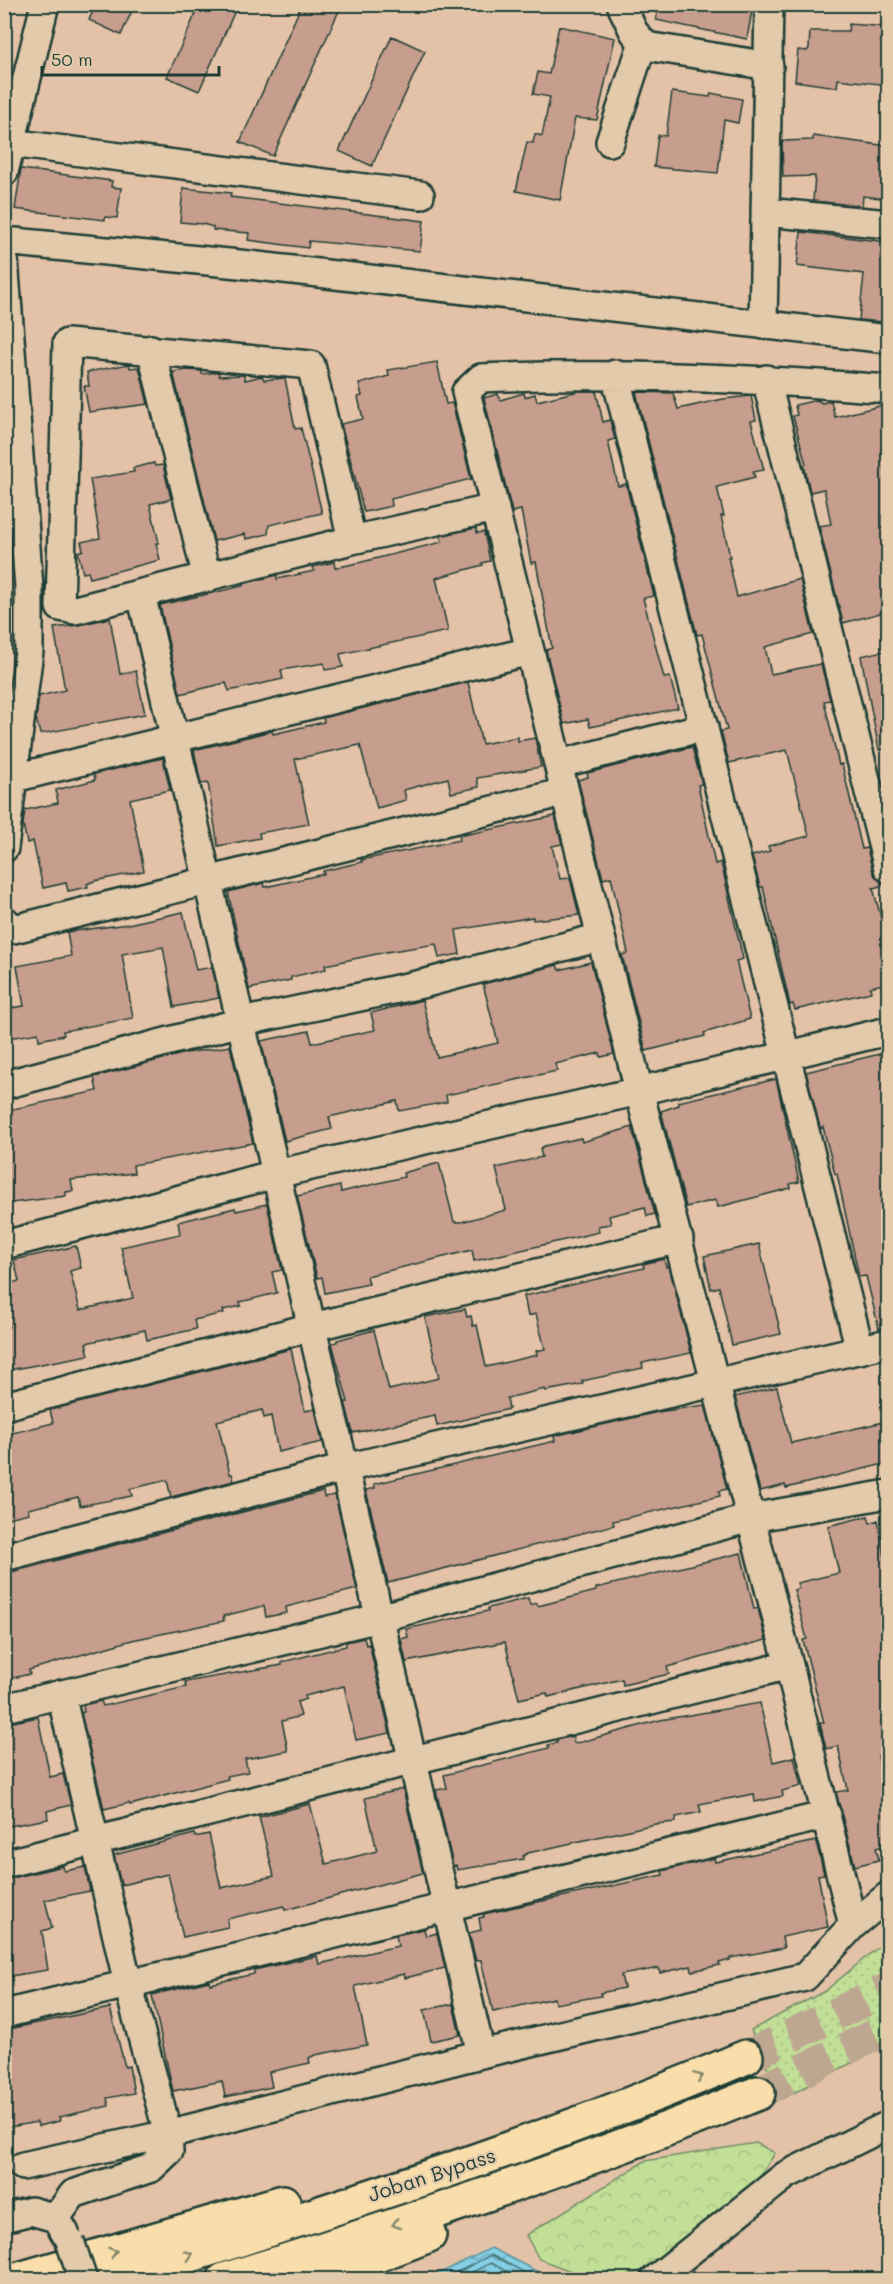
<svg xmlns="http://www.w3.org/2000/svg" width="893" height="2284" font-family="Mali,sans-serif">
	<defs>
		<pattern id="green-dots" width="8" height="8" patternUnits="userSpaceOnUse" patternTransform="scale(1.5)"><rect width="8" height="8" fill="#c2df97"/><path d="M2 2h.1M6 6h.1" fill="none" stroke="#a6c083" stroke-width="1.8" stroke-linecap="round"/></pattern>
		<pattern id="forest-crowns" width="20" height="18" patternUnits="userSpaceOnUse" patternTransform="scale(1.5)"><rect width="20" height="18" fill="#c2df97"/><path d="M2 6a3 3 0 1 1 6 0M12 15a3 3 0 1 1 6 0" fill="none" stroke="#a6c083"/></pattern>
		<pattern id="water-waves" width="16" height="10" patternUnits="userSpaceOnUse" patternTransform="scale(1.5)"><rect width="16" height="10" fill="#86d0e7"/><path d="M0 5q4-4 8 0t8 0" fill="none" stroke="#6daabc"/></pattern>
	</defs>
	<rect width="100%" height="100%" fill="#e4c2a7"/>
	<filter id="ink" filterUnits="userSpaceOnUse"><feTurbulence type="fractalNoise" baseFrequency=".0167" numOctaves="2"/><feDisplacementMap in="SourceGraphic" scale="12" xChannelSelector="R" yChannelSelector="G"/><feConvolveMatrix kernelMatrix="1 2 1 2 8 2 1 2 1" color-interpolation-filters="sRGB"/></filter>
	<g filter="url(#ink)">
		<path fill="url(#green-dots)" stroke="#708e66" stroke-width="1.5" d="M 888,1939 L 888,2044 L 782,2099 L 751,2030 L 825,1991 Z"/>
		<path fill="url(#forest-crowns)" stroke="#708e66" stroke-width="1.5" d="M 756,2143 L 775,2153 L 758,2180 L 646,2269 L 615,2279 L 592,2279 L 539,2259 L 526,2235 L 645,2161 Z"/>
		<path fill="url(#water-waves)" stroke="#5d959f" stroke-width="1.5" d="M 491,2248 L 552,2279 L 437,2279 L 436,2275 Z"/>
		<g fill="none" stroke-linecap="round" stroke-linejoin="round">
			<path stroke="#48787c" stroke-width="1.5" d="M 442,2280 L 491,2255 L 539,2280
				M 456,2280 L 491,2263 L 523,2280"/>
		</g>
		<path fill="#c79d8d" stroke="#1f3d34" stroke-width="1.5" d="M 96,4 L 135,4 L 121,35 L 89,20 Z
			M 200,4 L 238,4 L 199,91 L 167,77 Z
			M 302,4 L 342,4 L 273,156 L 240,142 Z
			M 659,4 L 753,4 L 747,39 L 656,20 Z
			M 849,24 L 888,27 L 888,85 L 838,79 L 837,87 L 795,81 L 798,50 L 807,51 L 809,48 L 810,31 L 848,31 Z
			M 559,26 L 615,38 L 597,120 L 575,118 L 560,200 L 516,191 L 527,142 L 533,143 L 535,134 L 542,136 L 550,97 L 533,94 L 538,72 L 549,74 Z
			M 392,36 L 425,51 L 372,166 L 339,151 Z
			M 672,92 L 710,97 L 711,93 L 742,99 L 738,123 L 724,120 L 718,173 L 654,167 L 658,135 L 666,136 Z
			M 813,136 L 888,146 L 888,199 L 863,196 L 862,206 L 813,201 L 815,176 L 783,177 L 782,141 L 813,140 Z
			M 21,169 L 112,181 L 111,187 L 121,188 L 117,218 L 105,217 L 105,220 L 15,209 Z
			M 183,188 L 231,193 L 230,197 L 424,221 L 420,251 L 309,241 L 308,248 L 248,240 L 249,233 L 213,230 L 213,227 L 203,224 L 180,222 Z
			M 801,232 L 888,242 L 884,322 L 859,320 L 864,274 L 797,266 Z
			M 437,362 L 446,404 L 452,403 L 453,406 L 471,479 L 391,499 L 392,506 L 364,512 L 341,424 L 363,419 L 358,397 L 362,396 L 359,384 L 389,376 L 388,370 Z
			M 129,364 L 130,368 L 139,367 L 148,404 L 89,412 L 84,386 L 89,386 L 87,372 Z
			M 186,370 L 202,371 L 202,374 L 219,372 L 219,376 L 244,375 L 245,380 L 262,376 L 264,380 L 285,378 L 295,429 L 301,428 L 322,513 L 269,525 L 268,534 L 246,539 L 245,534 L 214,541 L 173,372 Z
			M 579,391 L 596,391 L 603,422 L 610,420 L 615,439 L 608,441 L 618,486 L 626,484 L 654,596 L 643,598 L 664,678 L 670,677 L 678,708 L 590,727 L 588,719 L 564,724 L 546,650 L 552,648 L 536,562 L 531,563 L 521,510 L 512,512 L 484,398 L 498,394 L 500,400 L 524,393 L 525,397 L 535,394 L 537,401 Z
			M 636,392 L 673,393 L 678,409 L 723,399 L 751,396 L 756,420 L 751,421 L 764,470 L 753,472 L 755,477 L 717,487 L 724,516 L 721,516 L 730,557 L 728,557 L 737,597 L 800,579 L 813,634 L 765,647 L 771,674 L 821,664 L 830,700 L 824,701 L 839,765 L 842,764 L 862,849 L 867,848 L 873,872 L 884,885 L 873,888 L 888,944 L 888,983 L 870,987 L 871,992 L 795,1010 L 793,1004 L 790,1005 L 763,887 L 760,887 L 752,856 L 770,851 L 768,846 L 809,836 L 787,750 L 729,763 L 721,731 L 727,730 L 702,634 L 697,635 Z
			M 817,400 L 822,403 L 831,401 L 835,417 L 888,404 L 888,611 L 843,623 L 819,526 L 831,524 L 824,489 L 810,492 L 804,465 L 806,464 L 793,416 L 797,415 L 795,405 Z
			M 154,463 L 155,466 L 163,465 L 171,499 L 150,504 L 159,543 L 156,543 L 160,560 L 90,578 L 88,572 L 83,573 L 78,552 L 83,550 L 81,542 L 100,538 L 90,479 L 134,472 L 133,468 Z
			M 476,528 L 477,533 L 484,532 L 490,561 L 482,563 L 483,565 L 436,578 L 448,631 L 340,654 L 343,667 L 325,670 L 324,663 L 281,670 L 283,679 L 229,691 L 226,683 L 180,694 L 160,605 L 243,586 L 243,584 L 277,575 L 277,579 L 314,571 L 313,567 L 334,562 L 335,568 L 366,561 L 442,542 L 440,536 Z
			M 110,618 L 120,674 L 136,671 L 145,714 L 40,734 L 36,718 L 39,696 L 65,690 L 54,628 L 79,625 Z
			M 888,650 L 888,749 L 879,750 L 861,656 Z
			M 468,682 L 482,744 L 518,737 L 518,741 L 535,738 L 541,767 L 477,778 L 479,787 L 451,793 L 448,778 L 404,790 L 406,800 L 377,808 L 360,745 L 295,759 L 309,824 L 259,833 L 260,838 L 218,846 L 208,783 L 201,784 L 194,750 L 272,731 L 273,734 L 324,722 L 323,718 Z
			M 692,747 L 702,784 L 698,785 L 715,864 L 721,862 L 743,959 L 736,961 L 750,1019 L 704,1033 L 705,1036 L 646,1051 L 622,955 L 628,953 L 611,877 L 603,879 L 578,780 L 588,777 L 587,773 Z
			M 163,758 L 170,790 L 130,799 L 144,871 L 94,881 L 87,884 L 88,887 L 68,891 L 66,883 L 43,888 L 33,841 L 27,843 L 23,824 L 25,810 L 58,803 L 56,790 L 95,780 L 94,774 Z
			M 555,816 L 562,844 L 552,846 L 560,879 L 570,878 L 579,915 L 533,920 L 533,917 L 456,930 L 460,954 L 439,958 L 436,944 L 386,952 L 325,965 L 326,969 L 291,977 L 291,980 L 249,989 L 228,892 L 264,883 L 265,887 L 324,874 L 323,871 L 362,862 L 361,860 L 460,840 L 459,836 Z
			M 183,912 L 196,970 L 212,967 L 219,998 L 174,1007 L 163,947 L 122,954 L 133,1018 L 63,1031 L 64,1035 L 39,1040 L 38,1033 L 9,1038 L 4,1009 L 24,1006 L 17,966 L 71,956 L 67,932 L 128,924 Z
			M 591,962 L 614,1054 L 601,1057 L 600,1053 L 555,1064 L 557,1071 L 446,1095 L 447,1102 L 399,1111 L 397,1101 L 329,1117 L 332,1129 L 285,1141 L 261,1041 L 309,1031 L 312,1043 L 375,1030 L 371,1013 L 422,1000 L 437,1057 L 498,1043 L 483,984 L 557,965 L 559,970 Z
			M 230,1046 L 253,1143 L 133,1165 L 134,1173 L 71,1180 L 73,1191 L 66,1192 L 66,1196 L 4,1204 L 4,1111 L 97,1091 L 94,1077 L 186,1053 Z
			M 888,1052 L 888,1328 L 879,1329 L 866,1276 L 859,1277 L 837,1174 L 835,1174 L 823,1127 L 820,1128 L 806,1072 Z
			M 776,1079 L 799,1182 L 790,1184 L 791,1188 L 718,1207 L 716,1200 L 686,1207 L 661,1111 L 679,1105 L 678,1102 Z
			M 632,1127 L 655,1214 L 647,1216 L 645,1207 L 609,1216 L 611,1224 L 598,1226 L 599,1232 L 586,1235 L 474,1261 L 472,1250 L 367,1276 L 369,1284 L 325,1293 L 322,1277 L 317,1278 L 297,1196 L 340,1186 L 341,1192 L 404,1177 L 403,1173 L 439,1163 L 454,1222 L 461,1222 L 506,1210 L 496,1168 L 542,1157 L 540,1149 L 544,1146 L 581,1138 L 582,1142 Z
			M 267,1204 L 282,1270 L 272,1272 L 277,1293 L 240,1302 L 241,1306 L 223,1310 L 224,1313 L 194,1320 L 196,1329 L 147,1340 L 145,1330 L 86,1343 L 89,1355 L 4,1371 L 4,1328 L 9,1327 L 4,1309 L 4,1285 L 19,1281 L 14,1260 L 76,1246 L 81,1268 L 70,1271 L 80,1310 L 133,1298 L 121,1247 L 180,1234 L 178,1222 L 235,1208 L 236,1211 Z
			M 759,1244 L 781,1334 L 732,1345 L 719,1287 L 711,1289 L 704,1256 Z
			M 664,1259 L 666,1267 L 669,1266 L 691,1353 L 642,1363 L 643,1368 L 582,1381 L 583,1384 L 545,1391 L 545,1389 L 507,1398 L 509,1409 L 437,1426 L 435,1416 L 353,1433 L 345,1402 L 348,1402 L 332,1343 L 337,1342 L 337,1340 L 374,1330 L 389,1390 L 439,1378 L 425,1317 L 465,1309 L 467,1317 L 471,1316 L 473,1326 L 477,1325 L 486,1367 L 537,1355 L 536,1351 L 545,1349 L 536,1314 L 528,1316 L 524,1296 L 644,1268 L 643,1264 Z
			M 291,1349 L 305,1411 L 315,1409 L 322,1442 L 278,1452 L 271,1416 L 264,1418 L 262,1410 L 217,1421 L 230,1474 L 232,1474 L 234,1481 L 171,1497 L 167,1480 L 130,1489 L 132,1496 L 80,1506 L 78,1497 L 28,1509 L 29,1513 L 4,1519 L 4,1435 L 53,1423 L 50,1410 Z
			M 777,1387 L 791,1443 L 888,1421 L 888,1463 L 786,1488 L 785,1485 L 760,1491 L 735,1397 Z
			M 705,1405 L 727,1489 L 719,1491 L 720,1496 L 613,1521 L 614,1525 L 388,1583 L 366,1490 L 375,1488 L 374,1484 L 555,1441 L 554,1436 L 658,1412 Z
			M 323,1491 L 324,1497 L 335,1495 L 357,1589 L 286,1607 L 287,1613 L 266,1617 L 264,1606 L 223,1616 L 224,1621 L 132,1640 L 29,1670 L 30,1674 L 4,1680 L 4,1574 Z
			M 868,1516 L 870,1523 L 878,1520 L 888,1573 L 888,1753 L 878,1756 L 888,1801 L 888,1845 L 876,1848 L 879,1860 L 855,1866 L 836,1792 L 848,1790 L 838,1746 L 826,1749 L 820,1723 L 824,1723 L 803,1640 L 807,1639 L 794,1590 L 799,1588 L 797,1583 L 839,1573 L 828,1526 Z
			M 741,1553 L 754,1609 L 758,1608 L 766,1640 L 667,1667 L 669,1674 L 623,1685 L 622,1679 L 548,1697 L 547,1693 L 519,1699 L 505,1642 L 406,1662 L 401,1639 L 408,1637 L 406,1629 L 488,1611 L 488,1608 L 528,1598 L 530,1605 L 537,1603 L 538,1606 L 596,1591 L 596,1588 Z
			M 364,1638 L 366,1645 L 369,1644 L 390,1733 L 356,1740 L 344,1686 L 305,1696 L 306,1699 L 297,1702 L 301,1716 L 282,1721 L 288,1751 L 245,1759 L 248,1772 L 227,1776 L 228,1779 L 130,1805 L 129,1803 L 104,1809 L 81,1713 L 84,1712 L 83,1705 L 101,1701 L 103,1706 L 186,1687 L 185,1682 L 282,1665 L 282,1662 L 346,1646 L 346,1642 Z
			M 760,1703 L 773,1762 L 794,1757 L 801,1786 L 782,1791 L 783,1796 L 755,1802 L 754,1794 L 699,1804 L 701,1812 L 676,1817 L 676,1822 L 655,1824 L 528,1853 L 523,1856 L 523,1859 L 457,1870 L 456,1865 L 453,1866 L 436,1790 L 447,1788 L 444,1775 L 549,1748 L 548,1745 L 557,1743 L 556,1740 L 573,1736 L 574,1743 L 581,1742 L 660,1720 Z
			M 38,1717 L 50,1777 L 63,1774 L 71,1805 L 47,1811 L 48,1819 L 4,1827 L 4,1724 Z
			M 403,1789 L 423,1873 L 285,1910 L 284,1906 L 227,1919 L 228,1927 L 183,1937 L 168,1874 L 121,1885 L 114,1855 L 194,1834 L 195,1837 L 209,1834 L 221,1888 L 274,1876 L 259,1817 L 310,1804 L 326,1864 L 377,1851 L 365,1798 Z
			M 816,1841 L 824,1874 L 818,1875 L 828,1927 L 782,1937 L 784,1948 L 730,1958 L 730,1960 L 719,1963 L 720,1965 L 692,1971 L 691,1966 L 660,1973 L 659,1968 L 621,1975 L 624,1988 L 600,1993 L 601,1996 L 555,2004 L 554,1998 L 493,2012 L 481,1960 L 476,1961 L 469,1933 L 481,1930 L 479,1918 L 484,1917 L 483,1914 L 663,1875 L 662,1871 L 714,1858 L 715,1862 Z
			M 63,1866 L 64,1871 L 85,1867 L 90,1891 L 45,1900 L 52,1928 L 42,1931 L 48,1970 L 4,1977 L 4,1880 Z
			M 424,1929 L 426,1936 L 437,1933 L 445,1968 L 405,1978 L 404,1974 L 355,1986 L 367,2045 L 315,2055 L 309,2058 L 310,2063 L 269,2072 L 272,2087 L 225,2097 L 222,2081 L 173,2091 L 152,1995 L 209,1981 L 210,1984 L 254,1974 L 254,1970 L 317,1956 L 319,1964 L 398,1946 L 396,1935 Z
			M 453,2004 L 460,2035 L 431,2041 L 424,2010 Z
			M 110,2008 L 125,2067 L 129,2066 L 134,2093 L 107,2098 L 109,2106 L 59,2117 L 60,2121 L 38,2126 L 37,2122 L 4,2128 L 4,2033 L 10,2032 L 9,2029 Z"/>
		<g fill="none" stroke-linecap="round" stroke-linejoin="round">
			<path stroke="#bda790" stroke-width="33" stroke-dasharray="33 16" stroke-linecap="butt" d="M 746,2057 L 888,1989
				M 758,2093 L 888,2028"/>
			<g stroke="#1f3d34" stroke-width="32">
				<path id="minor" d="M 622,7 L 634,32 L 646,46
					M 610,142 L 641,48 L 646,46 L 769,66
					M 10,143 L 420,195
					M 4,172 L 45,4
					M 766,212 L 888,224
					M 4,241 L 249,265 L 888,339
					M 4,259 L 29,587 L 29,651 L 4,848
					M 763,325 L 769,4
					M 151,349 L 207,578
					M 615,374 L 860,1350
					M 766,379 L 888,868
					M 352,540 L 311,365 L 67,343 L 60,607 L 75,610 L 352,540 L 495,508
					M 141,594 L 481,2054
					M 559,764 L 704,727
					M 14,778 L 530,651
					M 4,920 L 14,929 L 565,792
					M 4,1085 L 241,1022 L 426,983 L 601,937
					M 4,1245 L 276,1174 L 639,1091 L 888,1031
					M 4,1406 L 312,1327 L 679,1239
					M 4,1557 L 345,1468 L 888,1343
					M 4,1708 L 379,1618 L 751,1518 L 888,1494
					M 4,1864 L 789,1665
					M 853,1925 L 789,1665 L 639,1091 L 466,392 L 481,378 C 617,372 752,378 888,389
					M 4,2014 L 827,1815
					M 23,2166 L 168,2134 L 481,2054 L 805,1977 L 853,1925 L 888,1896
					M 4,2218 L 31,2211 L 56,2218 L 65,2233
					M 56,2218 L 73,2194 L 151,2168 L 169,2151 L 168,2134 L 128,1984 L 61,1694
					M 654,2280 L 786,2175 L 888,2125"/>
			</g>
			<g stroke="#1f3d34" stroke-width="38">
				<path id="highway" d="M 16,2280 L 283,2202
					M 114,2280 C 326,2211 540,2145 746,2057
					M 224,2280 C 404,2224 584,2164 758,2093
					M 313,2280 L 429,2235"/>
			</g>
			<use href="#minor" stroke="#e3caab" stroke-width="27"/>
			<use href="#highway" stroke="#f9deab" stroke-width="33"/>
			<g stroke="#1f3d34" stroke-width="32" stroke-linecap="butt">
				<path id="minor-bridge" d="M 70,2241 L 83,2280"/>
			</g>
			<use href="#minor-bridge" stroke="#e3caab" stroke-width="27"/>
		</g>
		<defs><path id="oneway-chevron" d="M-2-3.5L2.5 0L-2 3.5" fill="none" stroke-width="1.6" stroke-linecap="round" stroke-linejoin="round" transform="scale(1.5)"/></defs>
		<g stroke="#81856a">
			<use href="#oneway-chevron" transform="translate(699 2077) rotate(-23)"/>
			<use href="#oneway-chevron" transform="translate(396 2224) rotate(162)"/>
			<use href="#oneway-chevron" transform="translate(113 2252) rotate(-17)"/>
			<use href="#oneway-chevron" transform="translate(189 2255) rotate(-18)"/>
		</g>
	</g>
	<g text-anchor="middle" stroke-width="4.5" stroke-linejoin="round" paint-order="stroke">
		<g font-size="20" fill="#1f3d34" stroke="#e3caab">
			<text transform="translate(432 2175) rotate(-18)" y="7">Joban Bypass</text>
		</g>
	</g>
	<rect width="893" height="2284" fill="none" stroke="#e3caab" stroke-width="24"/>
	<rect x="12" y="12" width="869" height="2260" fill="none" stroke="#1f3d34" stroke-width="2" filter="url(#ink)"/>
	<path d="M42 66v9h177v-9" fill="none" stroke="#1f3d34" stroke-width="3"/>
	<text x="51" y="66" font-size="18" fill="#1f3d34" stroke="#e3caab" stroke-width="4.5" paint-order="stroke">50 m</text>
</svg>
